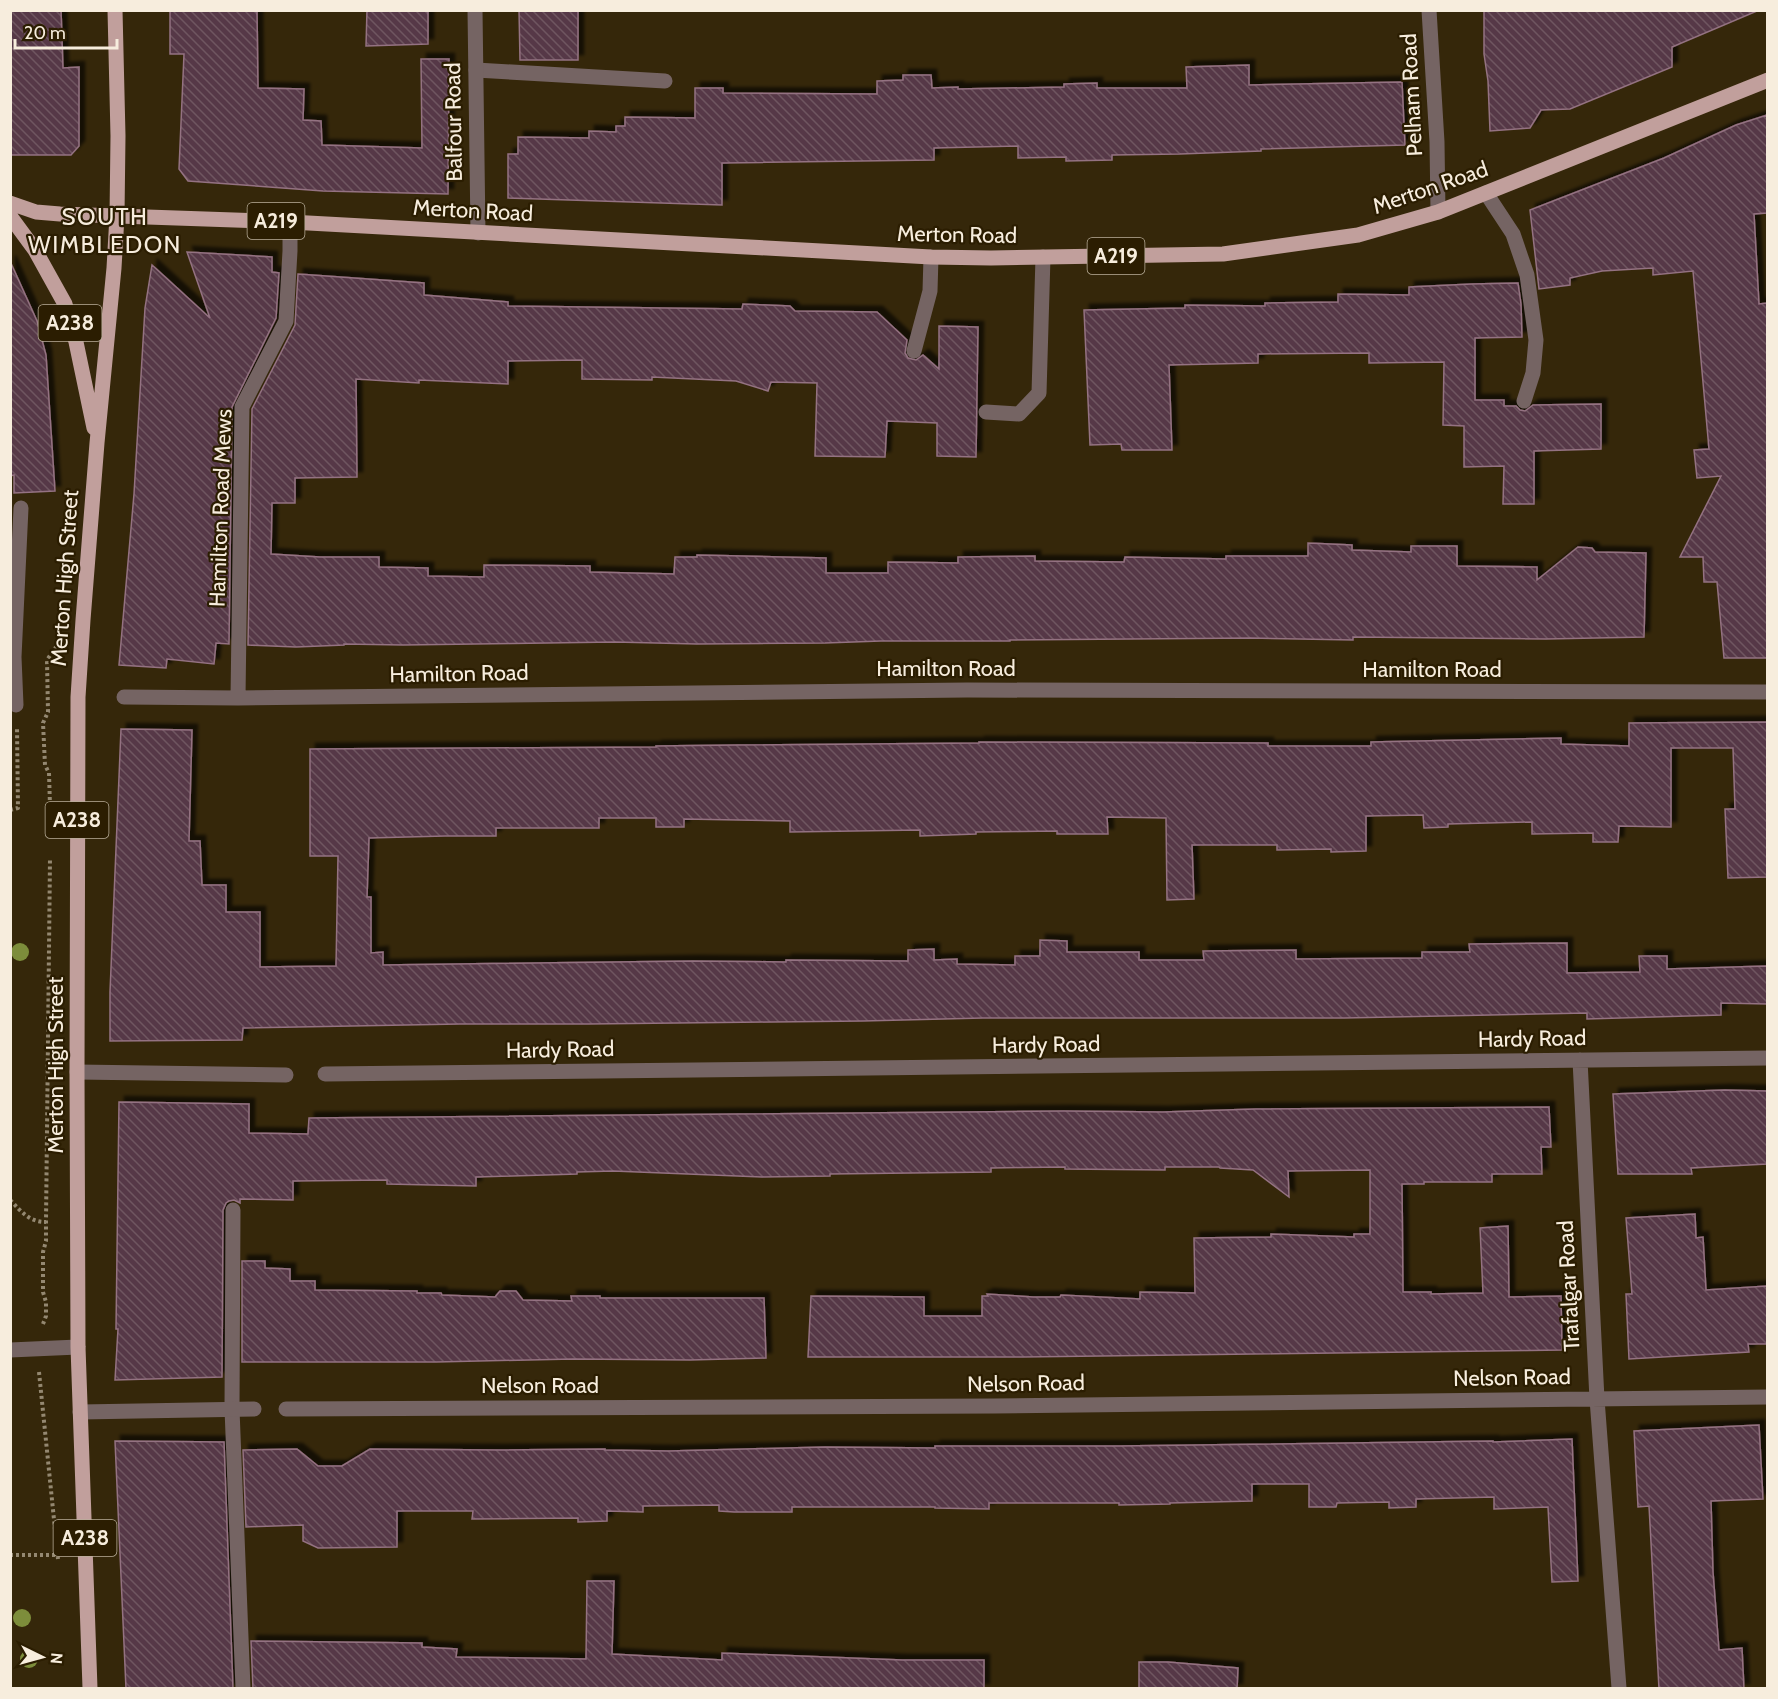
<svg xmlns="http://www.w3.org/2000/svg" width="1778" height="1699" font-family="Cabin,sans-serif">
	<defs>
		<pattern id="building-back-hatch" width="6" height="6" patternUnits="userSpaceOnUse" patternTransform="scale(1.5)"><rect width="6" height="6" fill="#563846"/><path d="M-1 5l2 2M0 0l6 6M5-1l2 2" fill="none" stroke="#6f5560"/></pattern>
		<filter id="shadow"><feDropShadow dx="5.5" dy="-5.5" stdDeviation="1.5" flood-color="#0009"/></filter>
	</defs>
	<rect width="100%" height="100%" fill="#35270a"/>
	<path fill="url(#building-back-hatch)" stroke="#947282" stroke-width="1.5" filter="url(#shadow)" d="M 10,10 L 61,10 L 63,68 L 79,67 L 79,146 L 71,155 L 10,155 Z
		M 170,10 L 257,10 L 258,88 L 304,89 L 303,120 L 321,121 L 322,145 L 422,148 L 421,59 L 449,59 L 448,194 L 323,191 L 188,181 L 179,169 L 184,54 L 170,54 Z
		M 367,10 L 428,10 L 428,44 L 366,46 Z
		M 519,10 L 578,10 L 578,60 L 520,60 Z
		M 1484,10 L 1757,10 L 1757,11 L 1672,47 L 1672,67 L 1570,109 L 1541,110 L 1530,128 L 1490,131 L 1488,81 L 1484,54 Z
		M 1249,65 L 1249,85 L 1402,82 L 1405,145 L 1261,149 L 1261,151 L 1180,154 L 1112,155 L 1112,160 L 1066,161 L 1066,157 L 1018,158 L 1018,146 L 934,148 L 934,160 L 722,163 L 722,205 L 508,198 L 508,154 L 518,154 L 518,137 L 589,138 L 589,131 L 616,132 L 616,126 L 625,126 L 625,117 L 695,118 L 695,88 L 723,88 L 723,93 L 877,94 L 877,81 L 903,80 L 903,75 L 931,75 L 932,88 L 958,87 L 958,89 L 1064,87 L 1064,84 L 1097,83 L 1097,88 L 1187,88 L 1186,67 Z
		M 1767,115 L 1767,213 L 1754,214 L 1759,304 L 1767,303 L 1767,658 L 1724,658 L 1717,582 L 1704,582 L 1703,557 L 1680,557 L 1721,476 L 1697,478 L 1694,450 L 1709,449 L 1693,271 L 1653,275 L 1653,268 L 1602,271 L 1570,278 L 1570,285 L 1539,289 L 1530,210 L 1664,158 L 1736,125 Z
		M 187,252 L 272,257 L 272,272 L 279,273 L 276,318 L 232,407 L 229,644 L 216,643 L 214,664 L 167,659 L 166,668 L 119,665 L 134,494 L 145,308 L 152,265 L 210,318 Z
		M 10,261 L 37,321 L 46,355 L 55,491 L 14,493 L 14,475 L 10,476 Z
		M 298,274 L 424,283 L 424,295 L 508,302 L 508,306 L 742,309 L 743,304 L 790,306 L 795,311 L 877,312 L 907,340 L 905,353 L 908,358 L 916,360 L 923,355 L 939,369 L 939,326 L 978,327 L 976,457 L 937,456 L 937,423 L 887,421 L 885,457 L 815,456 L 817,383 L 771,382 L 768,391 L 736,381 L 652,377 L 652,380 L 582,379 L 582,360 L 508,361 L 508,384 L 419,380 L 419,383 L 356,379 L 357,477 L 295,478 L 295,503 L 272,503 L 271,554 L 320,557 L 379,557 L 379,567 L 428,568 L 428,576 L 484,577 L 484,565 L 590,566 L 590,572 L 674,574 L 675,557 L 697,557 L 697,555 L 826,558 L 826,573 L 888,573 L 888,562 L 958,563 L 958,557 L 1035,556 L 1035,561 L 1124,562 L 1125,557 L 1226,559 L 1226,556 L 1308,556 L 1308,543 L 1352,545 L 1352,550 L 1411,552 L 1411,546 L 1457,546 L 1457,566 L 1537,567 L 1537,580 L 1578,547 L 1592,548 L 1595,552 L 1646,553 L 1644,637 L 1546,639 L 1353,637 L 1353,640 L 1251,638 L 1010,640 L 1010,641 L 881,641 L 825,643 L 697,644 L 615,642 L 403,645 L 344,644 L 344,645 L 296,647 L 248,645 L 252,409 L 295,325 Z
		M 1518,283 L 1521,304 L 1522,337 L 1475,338 L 1475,400 L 1504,400 L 1504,406 L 1516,406 L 1520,410 L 1525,411 L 1533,405 L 1601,404 L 1601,449 L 1534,451 L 1534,504 L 1503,504 L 1504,466 L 1464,467 L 1464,426 L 1443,425 L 1444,362 L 1369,363 L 1369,353 L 1258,354 L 1258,363 L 1169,365 L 1172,450 L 1122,450 L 1121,444 L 1090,445 L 1084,310 L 1185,308 L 1185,305 L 1265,306 L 1265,303 L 1338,302 L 1338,294 L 1409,295 L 1409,287 L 1472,284 Z
		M 1767,722 L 1767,877 L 1728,878 L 1725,809 L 1735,809 L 1733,748 L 1671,748 L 1671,827 L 1619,826 L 1618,842 L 1593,842 L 1593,833 L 1532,834 L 1532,822 L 1448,824 L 1448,827 L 1424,828 L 1423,815 L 1366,816 L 1366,851 L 1331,852 L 1331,849 L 1277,850 L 1277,845 L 1192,845 L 1194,899 L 1167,900 L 1166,818 L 1107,817 L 1108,834 L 1057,834 L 1057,831 L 976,832 L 976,834 L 920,836 L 920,830 L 790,832 L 790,821 L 684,819 L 684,827 L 656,827 L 656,818 L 599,818 L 599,828 L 496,828 L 496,836 L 445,836 L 369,838 L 367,897 L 371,897 L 371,953 L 383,952 L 383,965 L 693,961 L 786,962 L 786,960 L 908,961 L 908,950 L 934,949 L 934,960 L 957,959 L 957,964 L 1015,965 L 1015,956 L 1040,956 L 1040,940 L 1067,941 L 1067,952 L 1139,952 L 1139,960 L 1204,960 L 1203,951 L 1296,950 L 1296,959 L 1422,958 L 1422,952 L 1470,952 L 1469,944 L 1567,943 L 1567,973 L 1640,972 L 1639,956 L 1667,956 L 1667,969 L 1767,966 L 1767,1004 L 1721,1003 L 1721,1015 L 1587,1019 L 1587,1013 L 1344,1018 L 983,1018 L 863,1021 L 588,1024 L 460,1024 L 243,1028 L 242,1040 L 110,1041 L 110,992 L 121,729 L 192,730 L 189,841 L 200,841 L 202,885 L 226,885 L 226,912 L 260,912 L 260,967 L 336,966 L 338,856 L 310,856 L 310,749 L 656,747 L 656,746 L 738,745 L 979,743 L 979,742 L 1268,743 L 1268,746 L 1371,746 L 1371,742 L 1561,738 L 1561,744 L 1629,746 L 1629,723 Z
		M 1725,1090 L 1767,1091 L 1767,1164 L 1691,1168 L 1692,1174 L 1618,1174 L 1613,1094 Z
		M 119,1102 L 249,1104 L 249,1133 L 308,1134 L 309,1118 L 1064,1111 L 1163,1112 L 1256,1109 L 1549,1107 L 1551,1147 L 1541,1147 L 1542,1174 L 1492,1174 L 1492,1182 L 1424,1182 L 1424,1184 L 1402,1184 L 1403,1292 L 1431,1292 L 1431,1294 L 1483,1293 L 1480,1228 L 1508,1226 L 1509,1297 L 1561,1296 L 1562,1350 L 1023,1357 L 808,1357 L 811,1296 L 924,1297 L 924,1316 L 982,1316 L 982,1296 L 988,1296 L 987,1294 L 1033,1297 L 1060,1297 L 1061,1295 L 1140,1299 L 1140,1292 L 1195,1293 L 1194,1238 L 1271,1237 L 1271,1234 L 1354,1237 L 1354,1234 L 1370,1234 L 1370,1170 L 1288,1171 L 1289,1197 L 1253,1170 L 1220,1168 L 1219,1167 L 1165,1167 L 1165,1170 L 1065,1169 L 1065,1167 L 991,1168 L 991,1172 L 830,1174 L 830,1176 L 762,1177 L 613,1171 L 577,1172 L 577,1174 L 476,1177 L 476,1186 L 387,1184 L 387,1180 L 293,1181 L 293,1200 L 240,1199 L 240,1203 L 234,1200 L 229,1201 L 226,1203 L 223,1210 L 222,1377 L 115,1380 L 118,1329 L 116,1329 Z
		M 1695,1214 L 1696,1238 L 1703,1237 L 1706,1290 L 1767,1286 L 1767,1344 L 1748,1344 L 1749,1352 L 1629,1359 L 1626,1294 L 1632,1294 L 1626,1218 Z
		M 242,1261 L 265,1261 L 265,1268 L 290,1269 L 290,1281 L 315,1281 L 315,1290 L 417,1291 L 417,1293 L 441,1293 L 442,1295 L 495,1297 L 500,1291 L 516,1291 L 523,1300 L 572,1301 L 571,1296 L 600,1296 L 600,1298 L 764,1298 L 766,1358 L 690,1360 L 573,1359 L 436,1362 L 242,1362 Z
		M 1759,1425 L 1763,1499 L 1711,1501 L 1713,1572 L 1719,1650 L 1742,1648 L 1744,1689 L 1659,1689 L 1649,1506 L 1638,1507 L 1634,1431 Z
		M 1572,1439 L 1578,1581 L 1552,1582 L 1548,1507 L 1494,1509 L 1494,1497 L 1416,1499 L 1416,1507 L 1389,1508 L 1389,1502 L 1337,1503 L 1336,1507 L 1309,1507 L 1309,1484 L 1252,1484 L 1252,1501 L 1170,1503 L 1170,1504 L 1119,1505 L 1119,1503 L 989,1503 L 989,1509 L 935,1508 L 935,1507 L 792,1507 L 792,1512 L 734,1512 L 719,1511 L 719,1505 L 643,1506 L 643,1512 L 607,1511 L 607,1521 L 578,1522 L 578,1518 L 472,1519 L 473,1511 L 397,1511 L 397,1547 L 318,1548 L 303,1541 L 303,1525 L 246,1527 L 243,1450 L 297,1449 L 318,1466 L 342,1466 L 370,1449 L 499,1450 L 605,1449 L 605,1450 L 669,1451 L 825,1447 L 935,1448 L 935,1446 L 1119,1446 L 1493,1441 L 1493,1442 Z
		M 115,1441 L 224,1442 L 233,1689 L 126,1689 Z
		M 587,1581 L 614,1581 L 612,1654 L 722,1660 L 722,1653 L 902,1660 L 984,1660 L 984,1689 L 253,1689 L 251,1641 L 422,1643 L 422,1647 L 457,1649 L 456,1657 L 586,1659 Z
		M 1139,1662 L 1168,1662 L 1238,1668 L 1237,1689 L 1139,1689 Z"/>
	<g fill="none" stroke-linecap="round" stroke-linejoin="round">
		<path stroke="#948871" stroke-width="4" stroke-dasharray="3 3" stroke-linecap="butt" d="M 50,806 L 49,773 L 45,765 L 43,723 L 48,712 L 47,660 L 56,647
			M 10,810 L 18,808 L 17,728
			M 10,1200 C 22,1212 29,1222 46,1222
			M 43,1324 L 46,1316 L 46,1302 L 43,1292 L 43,1252 L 46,1241 L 46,1222 L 50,858
			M 39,1372 L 58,1559
			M 10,1555 L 58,1555"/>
		<path stroke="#756463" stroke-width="15" d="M 476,70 L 665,81
			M 1486,193 L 1513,234 L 1527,275 L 1536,340 L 1533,373 L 1524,401
			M 914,351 L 930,291 L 931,257
			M 986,412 L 1019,414 L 1039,393 L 1043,257
			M 233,1210 L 232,1409 L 243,1688"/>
		<path stroke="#756463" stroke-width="15" d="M 1429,10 L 1437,142 L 1438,212
			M 124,697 L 238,698 L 967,690 L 1768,692
			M 238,698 L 242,407 L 286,321 L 290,251 L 290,222
			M 16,705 L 14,657 L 21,508
			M 1580,1060 L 1597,1399 L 1619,1688
			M 77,1072 L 286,1075
			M 325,1074 L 1768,1058
			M 10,1350 L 78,1347
			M 286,1409 L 994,1406 L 1768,1397
			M 80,1412 L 254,1409"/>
		<path stroke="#756463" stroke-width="15" d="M 475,10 L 478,233"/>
		<path stroke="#c19f9c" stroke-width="15" d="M 10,203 L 36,212 L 60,214 L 290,222 L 931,257 L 991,258 L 1223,254 L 1358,235 L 1438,212 L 1768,80
			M 10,216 L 35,250 L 65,304 L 76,342 L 94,428
			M 90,1688 L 78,1347 L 77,1072 L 78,697 L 83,620 L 97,443 L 114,268 L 117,216 L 118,136 L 115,10"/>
	</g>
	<g fill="#7d8d3b">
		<circle cx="20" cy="952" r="9"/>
		<circle cx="22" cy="1618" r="9"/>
		<circle cx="29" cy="1659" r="9"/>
	</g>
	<g text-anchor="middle" stroke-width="4.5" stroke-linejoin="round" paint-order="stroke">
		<g fill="#2b1d01" stroke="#baaf9b" stroke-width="1.5">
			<rect x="247.5" y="203" width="57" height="36" rx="4.5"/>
			<rect x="1087.5" y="238" width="57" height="36" rx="4.5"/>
			<rect x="38.5" y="305" width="63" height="36" rx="4.5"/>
			<rect x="45.5" y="802" width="63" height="36" rx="4.5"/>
			<rect x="53.5" y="1520" width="63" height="36" rx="4.5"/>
		</g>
		<g font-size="21" font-weight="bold" fill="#f7eddd">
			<text x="276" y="228">A219</text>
			<text x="1116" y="263">A219</text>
			<text x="70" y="330">A238</text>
			<text x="77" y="827">A238</text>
			<text x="85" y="1545">A238</text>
		</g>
		<g font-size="22" fill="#f7eddd" stroke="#2b1d01">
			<text transform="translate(1411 95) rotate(-93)" y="8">Pelham Road</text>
			<text transform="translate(453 122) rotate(-91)" y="8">Balfour Road</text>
			<text transform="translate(1430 187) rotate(-19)" y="8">Merton Road</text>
			<text transform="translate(473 210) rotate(3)" y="8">Merton Road</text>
			<text transform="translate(957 234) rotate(1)" y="8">Merton Road</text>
			<text transform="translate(220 508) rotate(-88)" y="8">Hamilton Road Mews</text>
			<text transform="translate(64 578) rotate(-86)" y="8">Merton High Street</text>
			<text x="946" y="676">Hamilton Road</text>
			<text x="1432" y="677">Hamilton Road</text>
			<text transform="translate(459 673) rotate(-1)" y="8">Hamilton Road</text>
			<text transform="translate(1532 1038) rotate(-1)" y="8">Hardy Road</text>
			<text transform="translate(1046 1044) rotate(-1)" y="8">Hardy Road</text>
			<text transform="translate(560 1049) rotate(-1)" y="8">Hardy Road</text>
			<text transform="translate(55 1065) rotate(-90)" y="8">Merton High Street</text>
			<text transform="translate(1568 1286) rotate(-93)" y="8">Trafalgar Road</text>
			<text transform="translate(1512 1377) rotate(-1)" y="8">Nelson Road</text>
			<text transform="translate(1026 1383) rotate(-1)" y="8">Nelson Road</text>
			<text x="540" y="1393">Nelson Road</text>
		</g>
		<g font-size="24" letter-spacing="1.5" fill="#f7eddd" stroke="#2b1d01">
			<text x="105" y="225">SOUTH<tspan x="105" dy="28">WIMBLEDON</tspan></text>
		</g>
	</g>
	<rect width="1778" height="1699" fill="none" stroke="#f7eddd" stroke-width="24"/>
	<g transform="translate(42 1657) rotate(95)" stroke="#2b1d01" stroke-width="4.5" paint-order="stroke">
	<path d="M0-4.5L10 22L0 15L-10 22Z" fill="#f7eddd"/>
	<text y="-9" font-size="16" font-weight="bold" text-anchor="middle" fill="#f7eddd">N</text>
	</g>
	<path d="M15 39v9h102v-9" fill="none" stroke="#f7eddd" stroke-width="3"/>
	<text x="24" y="39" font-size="18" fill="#f7eddd" stroke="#2b1d01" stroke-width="4.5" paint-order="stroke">20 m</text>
</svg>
